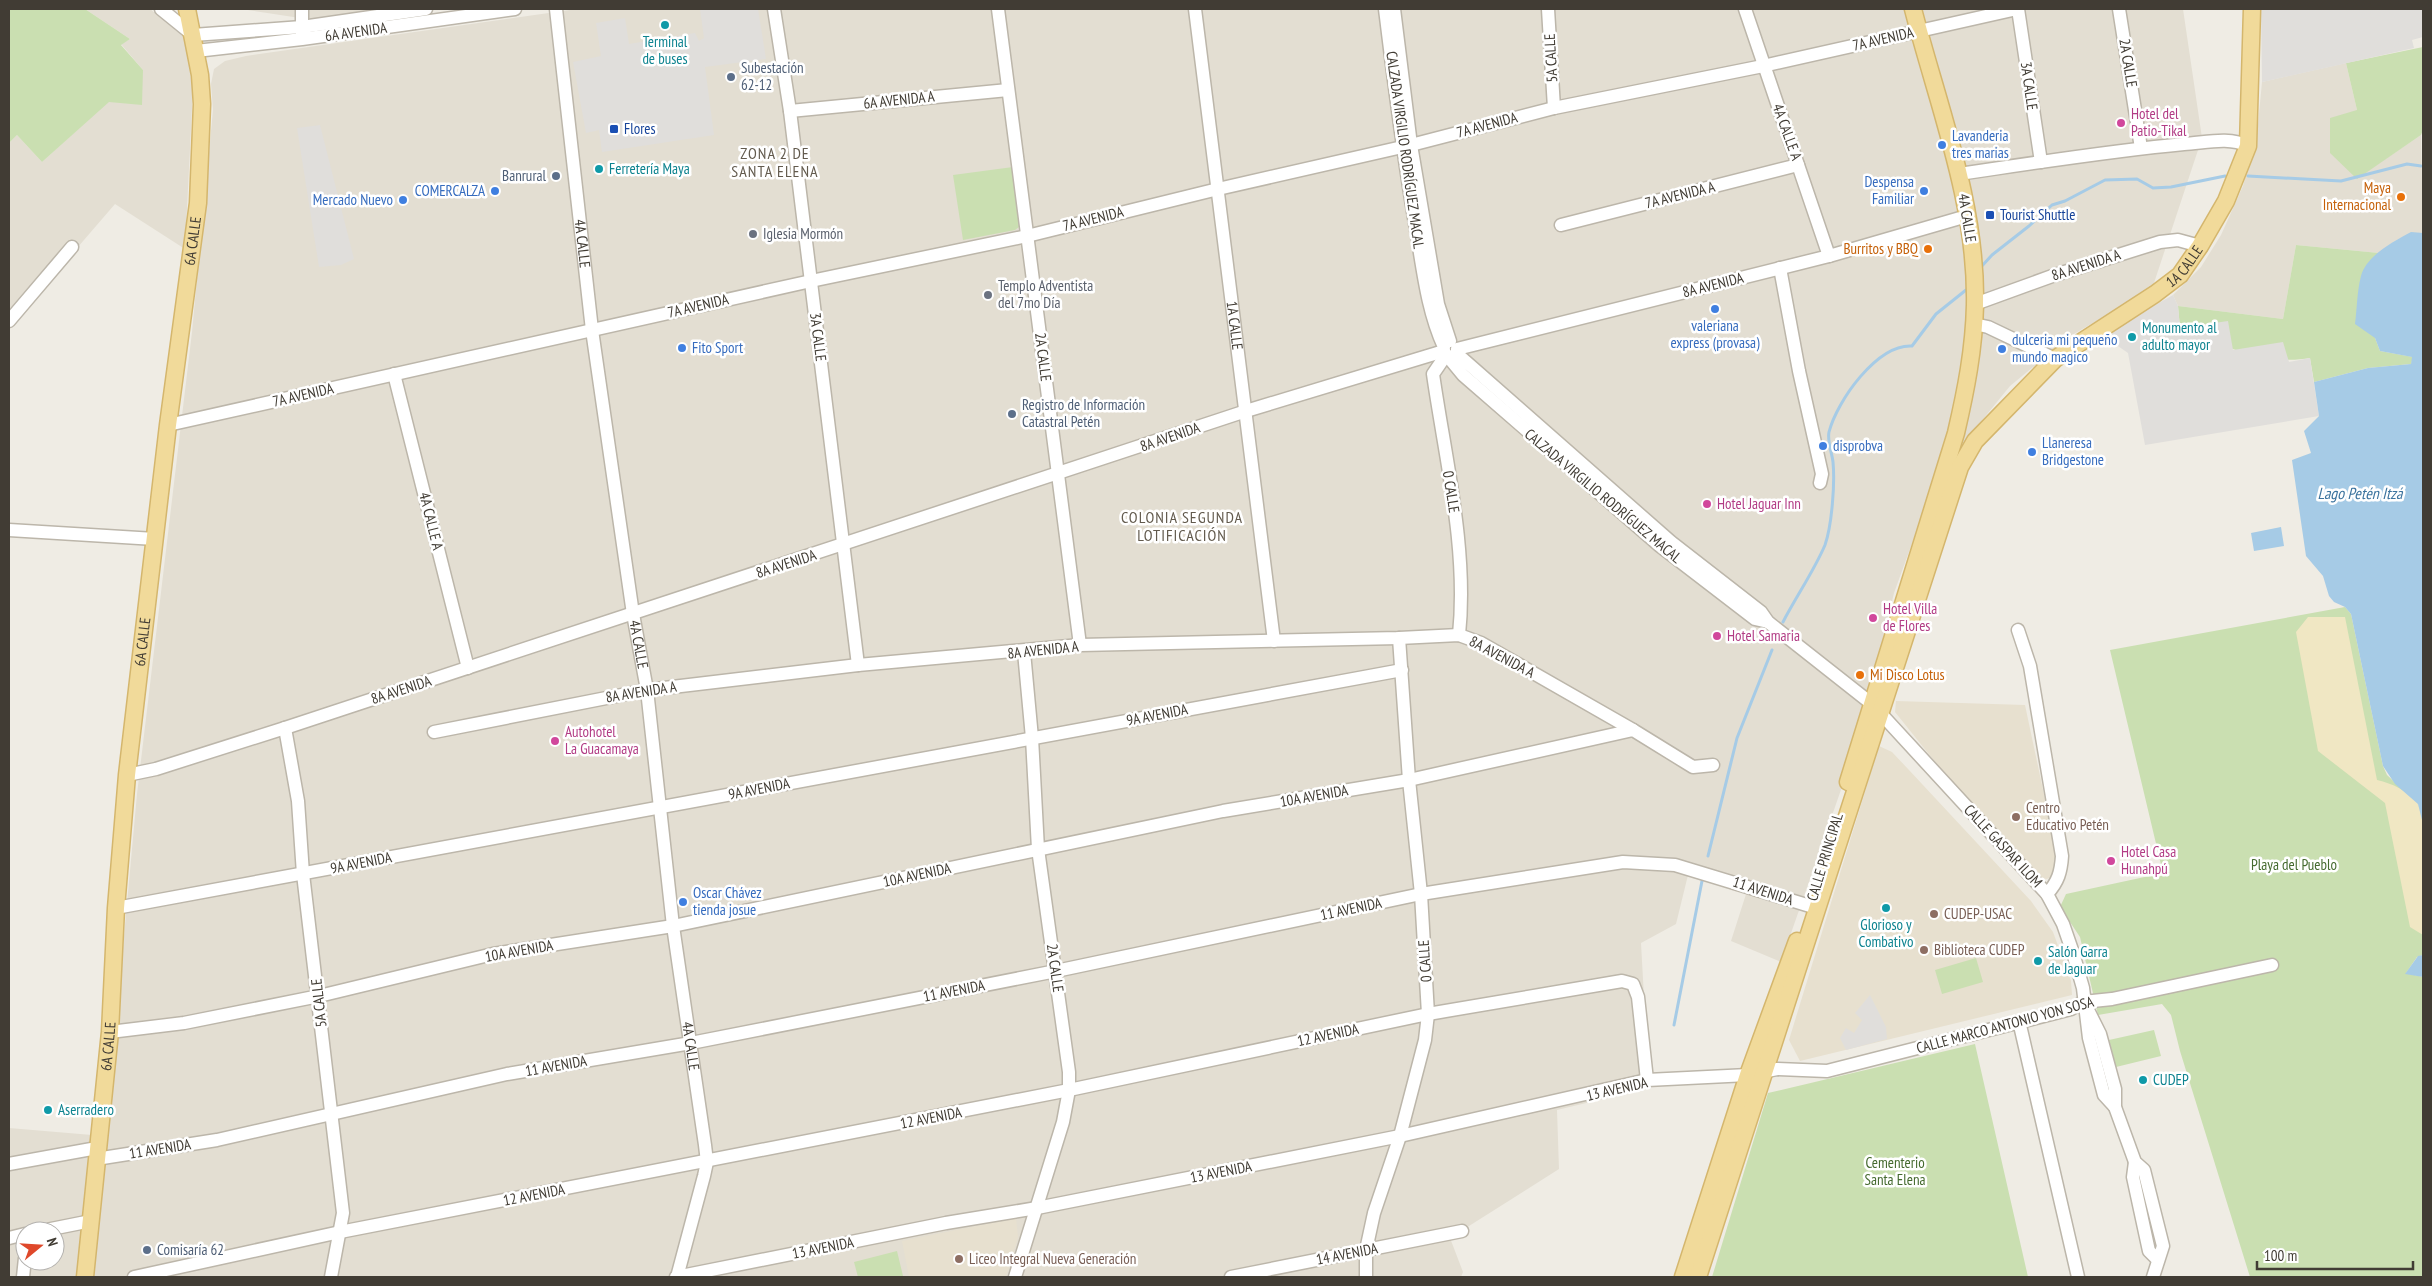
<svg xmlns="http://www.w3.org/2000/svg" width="2432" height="1286" font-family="'PT Sans Narrow',sans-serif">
	<rect width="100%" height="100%" fill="#efece4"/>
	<path fill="#e3ded2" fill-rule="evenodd" d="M 85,9 L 150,9 L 183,35 L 190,52 L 193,88 L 185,249 L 115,204 L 9,327 L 9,143 L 17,135 L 42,162 L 143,70 L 121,44 L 130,39 Z
		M 241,9 L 388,9 L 313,20 Z
		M 577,9 L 2183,9 L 2202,138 L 2152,289 L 2072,335 L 2010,386 L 1961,446 L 1931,491 L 1894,593 L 1859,738 L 1781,962 L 1731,941 L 1747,891 L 1688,875 L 1676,924 L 1641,943 L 1649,1088 L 1557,1110 L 1559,1169 L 1450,1238 L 1463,1272 L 1461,1277 L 93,1277 L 137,794 L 192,332 L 213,110 L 211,84 L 214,69 L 225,61 L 246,56 Z
		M 2346,63 L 2357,110 L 2357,178 L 2421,135 L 2423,233 L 2411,233 L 2395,241 L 2379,253 L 2296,245 L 2283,319 L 2178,306 L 2173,295 L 2201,267 L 2221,235 L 2243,186 L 2257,135 L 2262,82 Z
		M 9,1128 L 92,1135 L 79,1277 L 9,1277 ZM 25,1231 L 55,1231 L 55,1261 L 25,1261 Z"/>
	<path fill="#e7e0cf" d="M 1896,701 L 2025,705 L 2056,851 L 2057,867 L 2053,876 L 2047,879 L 2038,878 L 1944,773 L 1895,712 Z
		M 1879,746 L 1892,752 L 1909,770 L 2031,901 L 2053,932 L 2071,981 L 2072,995 L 1800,1061 L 1789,1040 Z
		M 1016,1218 L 1018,1237 L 1006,1277 L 909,1277 L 902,1241 Z"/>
	<path fill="#cadfb1" d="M 9,9 L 85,9 L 130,39 L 121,45 L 143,70 L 142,105 L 109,102 L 42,162 L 17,135 L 9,143 Z
		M 2423,47 L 2423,130 L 2421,135 L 2357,179 L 2330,153 L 2330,118 L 2357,110 L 2346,63 Z
		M 1013,167 L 1019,227 L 1015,230 L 963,240 L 953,175 Z
		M 2296,245 L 2379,253 L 2369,263 L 2375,338 L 2380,351 L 2413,357 L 2411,364 L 2368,368 L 2314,382 L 2310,358 C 2265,366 2221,345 2180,328 L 2178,306 L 2283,319 Z
		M 2345,607 L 2351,614 L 2383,766 L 2387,775 L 2418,804 L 2423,824 L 2423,955 L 2417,957 L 2406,973 L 2423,977 L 2423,1277 L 2250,1277 L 2180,1051 L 2171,1015 L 2162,1004 L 2098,1015 L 2080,937 L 2060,907 L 2066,894 L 2163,873 L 2110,650 Z
		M 1976,958 L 1983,982 L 1942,994 L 1935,970 Z
		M 2154,1030 L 2161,1056 L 2116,1067 L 2109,1040 Z
		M 1975,1044 L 2028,1277 L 1712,1277 L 1768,1093 Z
		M 897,1251 L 903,1276 L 858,1277 L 854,1262 Z"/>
	<path fill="#f0e7c3" d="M 2308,617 L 2345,617 L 2377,780 C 2393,784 2407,790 2417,803 C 2429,819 2423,910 2423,935 L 2410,927 L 2385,803 L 2318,751 L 2296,632 Z"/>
	<path fill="#e0dedb" d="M 700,9 L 758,9 L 766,59 L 705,67 L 714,135 L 602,152 L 599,130 L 586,133 L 573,62 L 601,56 L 596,23 L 625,18 L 629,44 L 695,33 L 699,41 L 704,38 Z
		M 2261,9 L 2423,9 L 2423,37 L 2412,40 L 2414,48 L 2262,82 Z
		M 320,125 L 354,259 L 341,265 L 319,267 L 297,128 Z
		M 2173,295 L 2178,306 L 2180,328 L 2228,321 L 2233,350 L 2283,342 L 2289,362 L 2310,358 L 2319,416 L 2145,445 L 2128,353 L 2102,335 Z
		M 1870,995 L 1886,1027 L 1887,1039 L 1846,1050 L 1840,1038 L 1846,1028 L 1854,1033 L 1862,1020 L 1855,1013 Z"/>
	<path fill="#a6cbe6" d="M 2411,232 L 2423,233 L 2423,824 L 2418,804 L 2395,784 L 2383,766 L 2351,614 L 2345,607 L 2334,602 L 2329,596 L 2323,576 L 2306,556 L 2292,460 L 2311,453 L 2304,431 L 2319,416 L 2314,382 L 2368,368 L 2411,364 L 2412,357 L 2380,351 L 2375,338 L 2355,324 C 2357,309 2357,291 2361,276 C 2366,256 2394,241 2411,232 Z
		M 2281,527 L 2284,546 L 2254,551 L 2251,533 Z
		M 2423,955 L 2423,977 L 2405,974 L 2418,956 Z"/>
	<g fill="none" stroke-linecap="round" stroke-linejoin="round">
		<path stroke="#a6cbe6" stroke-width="3" d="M 2248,176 L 2341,181 L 2407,164 L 2421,166
			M 1981,267 L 1992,255 L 2029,226 L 2052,205 L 2065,201 L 2105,180 L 2137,179 L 2153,188 L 2171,187 L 2225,176
			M 1783,622 C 1796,597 1815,569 1825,545 C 1832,525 1835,483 1833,462 C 1832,453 1827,441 1829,432 C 1837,401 1877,344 1912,346 L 1936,314 L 1966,290
			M 1708,856 L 1737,738 L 1772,650
			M 1674,1025 L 1702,881"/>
		<g stroke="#bcb6aa" stroke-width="15">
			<g id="minor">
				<path d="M 161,9 L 193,35 L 302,27 L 426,9"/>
				<path d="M 302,9 L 302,34"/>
				<path id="s1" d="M 556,9 L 592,330 L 633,614 L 647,690 L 673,926 L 705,1145 L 707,1162 L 704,1176 L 677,1277"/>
				<path d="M 774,9 L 790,111 L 858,665"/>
				<path d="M 998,9 L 1080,645"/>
				<path id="s2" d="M 1195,9 L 1274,641"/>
				<path d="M 1385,9 C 1394,82 1403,156 1416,229 C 1423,269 1427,310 1444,347"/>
				<path d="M 1394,9 L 1411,145 L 1438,304 L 1450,341"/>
				<path d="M 1548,9 L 1554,108"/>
				<path d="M 1745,9 L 1829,256"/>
				<path d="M 2018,9 L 2041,162"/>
				<path d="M 2119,9 L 2141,148"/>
				<path d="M 196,51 L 302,39 L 515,9"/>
				<path d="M 790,111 L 1008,90"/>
				<path d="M 1959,174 C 2034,163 2109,151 2184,144 C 2204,143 2229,136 2248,146"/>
				<path d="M 1561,225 L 1798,165"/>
				<path d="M 1780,268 L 1799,371 L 1822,474 L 1820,483"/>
				<path d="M 1975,304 L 2055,275 L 2160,242 L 2178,240 L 2200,246"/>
				<path d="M 9,321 L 72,247"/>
				<path d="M 1974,324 L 1988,327 L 2055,359"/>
				<path d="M 1457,349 L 1829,256 L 1967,216"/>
				<path d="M 1444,352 L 1463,375 L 1660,546 L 1755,619 L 1768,622"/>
				<path d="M 1456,353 L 1671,542 L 1761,612 L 1768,622 L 1872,704 L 2047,894 L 2063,924 L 2073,953 L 2083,988 L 2089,1038 L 2104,1095 L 2115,1107"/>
				<path d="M 1446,355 L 1433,374 C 1445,458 1468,549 1459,635"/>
				<path d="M 394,374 L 468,668"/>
				<path d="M 168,425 L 811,281 L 1027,236 L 1218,189 L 1411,145 L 1554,108 L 1763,66 L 2017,9"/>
				<path d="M 9,530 L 155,539"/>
				<path d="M 2018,630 L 2030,666 L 2062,856 C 2061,872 2058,882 2047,894"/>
				<path d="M 285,728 L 298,801 L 303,874 L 343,1213 L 331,1277"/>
				<path d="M 434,732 L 647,690 L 858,665 L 1080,645 L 1399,638 L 1459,635 L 1481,643 L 1633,730"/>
				<path d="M 127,775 L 156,769 L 285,728 L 1246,411 L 1444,351"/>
				<path d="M 116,908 L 1402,670"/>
				<path d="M 2088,1010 L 2100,1034 L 2115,1089 L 2115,1107 L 2135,1162 L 2144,1170 L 2163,1246 L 2153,1277"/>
				<path d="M 2019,1021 L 2078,1277"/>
				<path d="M 110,1032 L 184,1023 L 319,996 L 493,954 L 673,926 L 1223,811 L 1409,780 L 1633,730 L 1693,767 L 1713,765"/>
				<path d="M 96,1159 L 217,1140 L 507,1074 L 691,1043 L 1056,971 L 1421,894 L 1623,862 L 1675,865 L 1810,906"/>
				<path d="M 2135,1162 L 2133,1177 L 2149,1251 L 2158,1260"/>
				<path d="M 9,1164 L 97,1148"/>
				<path d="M 41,1231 L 91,1221"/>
				<path d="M 9,1238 L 25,1234"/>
				<path d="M 23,1277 L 25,1258"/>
				<path d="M 134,1277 L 340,1232 L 1069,1090 L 1428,1014 L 1622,981 L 1633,984 L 1638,997 L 1647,1080"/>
				<path d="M 676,1277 L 946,1223 L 1037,1208 L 1400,1136 L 1647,1080 L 1748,1075 L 1777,1069 L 1827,1071 L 2071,1009 L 2083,1002 L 2112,999 L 2272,965"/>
				<path d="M 1015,1277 L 1063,1122 L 1069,1090 L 1069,1072 L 1038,849 L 1032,738 L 1024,652"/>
				<path d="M 1231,1277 L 1462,1231"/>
				<path d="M 1366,1277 L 1366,1250 L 1374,1213 L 1400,1136 L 1425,1040 L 1428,1014 L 1421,894 L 1409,780 L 1399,638"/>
			</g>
		</g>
		<g stroke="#d4b66d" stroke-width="19">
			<g id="major">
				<path d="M 1848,782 L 1956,433 C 1966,390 1974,349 1975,305 C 1977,203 1938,106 1913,9"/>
				<path id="s3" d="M 85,1277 L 110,1032 L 116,908 L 127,775 L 168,425 L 198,203 L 202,104 L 200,75 L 187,9"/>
				<path d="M 1683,1277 L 1748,1075 L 1797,941"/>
				<path id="s4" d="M 1698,1277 L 1960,467 L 1975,441 L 2055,359 L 2155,294 L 2180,275 L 2200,246 L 2226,201 L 2248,146 L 2252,9"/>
			</g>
		</g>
		<use href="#minor" stroke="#fff" stroke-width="12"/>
		<use href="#major" stroke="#f1da9a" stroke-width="16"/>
	</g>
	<g fill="#0f9aa8" stroke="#fff" stroke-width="2">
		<circle cx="665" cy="25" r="5"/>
		<circle cx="599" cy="169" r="5"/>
		<circle cx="2132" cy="337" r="5"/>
		<circle cx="1886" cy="908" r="5"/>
		<circle cx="2038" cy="961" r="5"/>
		<circle cx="2143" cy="1080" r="5"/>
		<circle cx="48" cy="1110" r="5"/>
	</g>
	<g fill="#5c6f8a" stroke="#fff" stroke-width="2">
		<circle cx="731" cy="77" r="5"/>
		<circle cx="556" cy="176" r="5"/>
		<circle cx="1012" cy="414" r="5"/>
		<circle cx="147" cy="1250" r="5"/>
	</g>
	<g fill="#d1479c" stroke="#fff" stroke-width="2">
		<circle cx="2121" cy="123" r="5"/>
		<circle cx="1707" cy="504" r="5"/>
		<circle cx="1873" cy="618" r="5"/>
		<circle cx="1717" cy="636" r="5"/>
		<circle cx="555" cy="741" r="5"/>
		<circle cx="2111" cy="861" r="5"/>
	</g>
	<g fill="#1a4fb4" stroke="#fff" stroke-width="2">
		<rect x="609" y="124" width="10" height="10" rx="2.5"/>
		<rect x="1985" y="210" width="10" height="10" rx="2.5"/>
	</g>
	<g fill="#3f7fe0" stroke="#fff" stroke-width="2">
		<circle cx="1942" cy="145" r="5"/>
		<circle cx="495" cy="191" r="5"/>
		<circle cx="1924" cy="191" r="5"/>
		<circle cx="403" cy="200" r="5"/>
		<circle cx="1715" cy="309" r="5"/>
		<circle cx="682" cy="348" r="5"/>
		<circle cx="2002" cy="349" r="5"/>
		<circle cx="1823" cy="446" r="5"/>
		<circle cx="2032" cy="452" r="5"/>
		<circle cx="683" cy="902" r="5"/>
	</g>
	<g fill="#e8710a" stroke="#fff" stroke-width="2">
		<circle cx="2401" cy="197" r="5"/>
		<circle cx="1928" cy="249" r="5"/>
		<circle cx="1860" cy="675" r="5"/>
	</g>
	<g fill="#6b7280" stroke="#fff" stroke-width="2">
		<circle cx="753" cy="234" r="5"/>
		<circle cx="988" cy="295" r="5"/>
	</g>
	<g fill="#8d6e63" stroke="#fff" stroke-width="2">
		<circle cx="2016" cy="817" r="5"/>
		<circle cx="1934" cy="914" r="5"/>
		<circle cx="1924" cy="950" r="5"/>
		<circle cx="959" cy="1259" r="5"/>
	</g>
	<g text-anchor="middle" stroke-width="5" stroke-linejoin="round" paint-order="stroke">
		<g font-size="15" fill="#413c34" stroke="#fff">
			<text transform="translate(356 32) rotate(-8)" y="5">6A AVENIDA</text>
			<text transform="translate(1883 39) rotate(-13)" y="5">7A AVENIDA</text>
			<text transform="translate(1551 58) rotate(-93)" y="5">5A CALLE</text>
			<text transform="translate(2128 63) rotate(81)" y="5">2A CALLE</text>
			<text transform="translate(2029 86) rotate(82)" y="5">3A CALLE</text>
			<text transform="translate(899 100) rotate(-6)" y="5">6A AVENIDA A</text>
			<text transform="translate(1487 125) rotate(-15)" y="5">7A AVENIDA</text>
			<text transform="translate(1787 132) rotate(70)" y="5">4A CALLE A</text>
			<text transform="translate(1405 150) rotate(82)" y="5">CALZADA VIRGILIO RODRÍGUEZ MACAL</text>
			<text transform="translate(1680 195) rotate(-14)" y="5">7A AVENIDA A</text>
			<text transform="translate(1967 218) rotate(81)" y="5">4A CALLE</text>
			<text transform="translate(1093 219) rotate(-14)" y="5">7A AVENIDA</text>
			<text dy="5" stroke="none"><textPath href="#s3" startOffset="1042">6A CALLE</textPath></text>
			<text dy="5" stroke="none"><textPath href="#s1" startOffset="236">4A CALLE</textPath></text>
			<text transform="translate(2086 265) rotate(-18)" y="5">8A AVENIDA A</text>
			<text dy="5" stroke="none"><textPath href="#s4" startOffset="1156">1A CALLE</textPath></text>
			<text transform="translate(1713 285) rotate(-14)" y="5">8A AVENIDA</text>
			<text transform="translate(698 306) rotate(-13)" y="5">7A AVENIDA</text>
			<text dy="5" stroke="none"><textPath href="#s2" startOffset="319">1A CALLE</textPath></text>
			<text transform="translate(818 337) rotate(83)" y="5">3A CALLE</text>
			<text transform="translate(1043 357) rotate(83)" y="5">2A CALLE</text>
			<text transform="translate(303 395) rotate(-13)" y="5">7A AVENIDA</text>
			<text transform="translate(1170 437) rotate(-19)" y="5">8A AVENIDA</text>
			<text transform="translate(1451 492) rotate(81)" y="5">0 CALLE</text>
			<text transform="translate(1603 496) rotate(40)" y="5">CALZADA VIRGILIO RODRÍGUEZ MACAL</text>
			<text transform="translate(431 521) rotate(76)" y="5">4A CALLE A</text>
			<text transform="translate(786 564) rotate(-18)" y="5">8A AVENIDA</text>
			<text dy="5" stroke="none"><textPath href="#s3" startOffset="638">6A CALLE</textPath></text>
			<text dy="5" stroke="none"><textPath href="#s1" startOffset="641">4A CALLE</textPath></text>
			<text transform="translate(1043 650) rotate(-6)" y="5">8A AVENIDA A</text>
			<text transform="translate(1502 657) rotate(28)" y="5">8A AVENIDA A</text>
			<text transform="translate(401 690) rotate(-18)" y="5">8A AVENIDA</text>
			<text transform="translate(641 692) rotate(-9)" y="5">8A AVENIDA A</text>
			<text transform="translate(1157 715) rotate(-11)" y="5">9A AVENIDA</text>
			<text transform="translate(759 789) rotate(-11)" y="5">9A AVENIDA</text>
			<text transform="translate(1314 796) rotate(-10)" y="5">10A AVENIDA</text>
			<text transform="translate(2003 846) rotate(47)" y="5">CALLE GASPAR ILOM</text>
			<text transform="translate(1825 857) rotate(-73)" y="5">CALLE PRINCIPAL</text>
			<text transform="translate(361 863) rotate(-11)" y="5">9A AVENIDA</text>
			<text transform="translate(917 875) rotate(-12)" y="5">10A AVENIDA</text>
			<text transform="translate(1763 891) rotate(18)" y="5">11 AVENIDA</text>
			<text transform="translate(1351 909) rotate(-12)" y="5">11 AVENIDA</text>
			<text transform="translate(519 951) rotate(-10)" y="5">10A AVENIDA</text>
			<text transform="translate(1425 961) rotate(-94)" y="5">0 CALLE</text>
			<text transform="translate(1055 968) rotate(82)" y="5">2A CALLE</text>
			<text transform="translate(954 991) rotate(-11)" y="5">11 AVENIDA</text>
			<text transform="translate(319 1003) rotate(-96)" y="5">5A CALLE</text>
			<text transform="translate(2005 1025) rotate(-15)" y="5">CALLE MARCO ANTONIO YON SOSA</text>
			<text transform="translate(1328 1035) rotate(-12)" y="5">12 AVENIDA</text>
			<text dy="5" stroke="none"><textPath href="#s3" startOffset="232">6A CALLE</textPath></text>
			<text dy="5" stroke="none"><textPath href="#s1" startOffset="1046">4A CALLE</textPath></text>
			<text transform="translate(556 1066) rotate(-10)" y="5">11 AVENIDA</text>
			<text transform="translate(1617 1089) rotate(-13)" y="5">13 AVENIDA</text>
			<text transform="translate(931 1118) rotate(-11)" y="5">12 AVENIDA</text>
			<text transform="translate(160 1149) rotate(-9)" y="5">11 AVENIDA</text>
			<text transform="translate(1221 1172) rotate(-11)" y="5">13 AVENIDA</text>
			<text transform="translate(534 1195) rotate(-11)" y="5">12 AVENIDA</text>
			<text transform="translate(823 1248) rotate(-11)" y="5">13 AVENIDA</text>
			<text transform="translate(1347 1254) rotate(-11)" y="5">14 AVENIDA</text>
		</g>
		<g font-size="15" fill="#0d838f" stroke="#fff" text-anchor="start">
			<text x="665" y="47" text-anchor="middle">Terminal<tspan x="665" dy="17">de buses</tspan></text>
			<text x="609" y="174">Ferretería Maya</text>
			<text x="2142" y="333">Monumento al<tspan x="2142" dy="17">adulto mayor</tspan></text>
			<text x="1886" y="930" text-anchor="middle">Glorioso y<tspan x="1886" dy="17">Combativo</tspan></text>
			<text x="2048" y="957">Salón Garra<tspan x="2048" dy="17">de Jaguar</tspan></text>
			<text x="2153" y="1085">CUDEP</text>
			<text x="58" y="1115">Aserradero</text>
		</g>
		<g font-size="15" fill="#4e5e75" stroke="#fff" text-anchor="start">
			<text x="741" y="73">Subestación<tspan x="741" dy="17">62-12</tspan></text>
			<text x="546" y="181" text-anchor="end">Banrural</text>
			<text x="1022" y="410">Registro de Información<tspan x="1022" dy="17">Catastral Petén</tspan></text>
			<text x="157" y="1255">Comisaría 62</text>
		</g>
		<g font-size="15" fill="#b23c85" stroke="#fff" text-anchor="start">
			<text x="2131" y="119">Hotel del<tspan x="2131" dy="17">Patio-Tikal</tspan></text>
			<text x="1717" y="509">Hotel Jaguar Inn</text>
			<text x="1883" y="614">Hotel Villa<tspan x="1883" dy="17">de Flores</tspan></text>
			<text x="1727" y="641">Hotel Samaria</text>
			<text x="565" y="737">Autohotel<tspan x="565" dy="17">La Guacamaya</tspan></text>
			<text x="2121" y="857">Hotel Casa<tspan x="2121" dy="17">Hunahpú</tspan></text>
		</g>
		<g font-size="15" fill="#164399" stroke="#fff" text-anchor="start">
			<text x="624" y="134">Flores</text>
			<text x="2000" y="220">Tourist Shuttle</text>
		</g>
		<g font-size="15" fill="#366cbe" stroke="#fff" text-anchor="start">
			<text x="1952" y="141">Lavanderia<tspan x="1952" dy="17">tres marias</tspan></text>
			<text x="1914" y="187" text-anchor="end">Despensa<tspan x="1914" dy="17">Familiar</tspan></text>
			<text x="485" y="196" text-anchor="end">COMERCALZA</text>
			<text x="393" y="205" text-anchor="end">Mercado Nuevo</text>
			<text x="1715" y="331" text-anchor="middle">valeriana<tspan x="1715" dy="17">express (provasa)</tspan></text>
			<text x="2012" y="345">dulceria mi pequeño<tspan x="2012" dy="17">mundo magico</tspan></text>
			<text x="692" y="353">Fito Sport</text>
			<text x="2042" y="448">Llaneresa<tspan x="2042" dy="17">Bridgestone</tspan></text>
			<text x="1833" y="451">disprobva</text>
			<text x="693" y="898">Oscar Chávez<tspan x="693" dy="17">tienda josue</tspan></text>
		</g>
		<g font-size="15" fill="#c56008" stroke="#fff" text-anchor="end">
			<text x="2391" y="193">Maya<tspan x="2391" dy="17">Internacional</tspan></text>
			<text x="1918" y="254">Burritos y BBQ</text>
			<text x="1870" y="680" text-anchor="start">Mi Disco Lotus</text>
		</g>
		<g font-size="15" fill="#5b616d" stroke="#fff" text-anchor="start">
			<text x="763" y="239">Iglesia Mormón</text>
			<text x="998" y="291">Templo Adventista<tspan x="998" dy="17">del 7mo Día</tspan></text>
		</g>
		<g font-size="15" fill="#785e54" stroke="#fff" text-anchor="start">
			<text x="2026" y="813">Centro<tspan x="2026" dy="17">Educativo Petén</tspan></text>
			<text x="1944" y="919">CUDEP-USAC</text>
			<text x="1934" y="955">Biblioteca CUDEP</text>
			<text x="969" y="1264">Liceo Integral Nueva Generación</text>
		</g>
		<g font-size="15" fill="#456a2f" stroke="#fff">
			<text x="2294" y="870">Playa del Pueblo</text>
			<text x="1895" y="1168">Cementerio<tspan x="1895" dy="17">Santa Elena</tspan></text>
		</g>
		<g font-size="16" letter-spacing="1" fill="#625a4d" stroke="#fff">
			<text x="775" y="159">ZONA 2 DE<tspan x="775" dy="18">SANTA ELENA</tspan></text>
			<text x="1182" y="523">COLONIA SEGUNDA<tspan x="1182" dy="18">LOTIFICACIÓN</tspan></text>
		</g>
		<g font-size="16" font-style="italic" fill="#3b739e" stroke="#fff">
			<text x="2360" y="499">Lago Petén Itzá</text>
		</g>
	</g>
	<rect width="2432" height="1286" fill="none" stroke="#413c34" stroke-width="20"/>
	<g transform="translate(40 1246) rotate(72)"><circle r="24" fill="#ffffff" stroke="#b3b1ae"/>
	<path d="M0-4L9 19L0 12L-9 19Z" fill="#df482a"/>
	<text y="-8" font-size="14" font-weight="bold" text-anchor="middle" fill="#413c34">N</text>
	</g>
	<path d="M2257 1261v8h156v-8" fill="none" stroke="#413c34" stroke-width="2.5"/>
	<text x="2264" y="1261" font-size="15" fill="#413c34" stroke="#ffffff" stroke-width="4" paint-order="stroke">100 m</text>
</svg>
